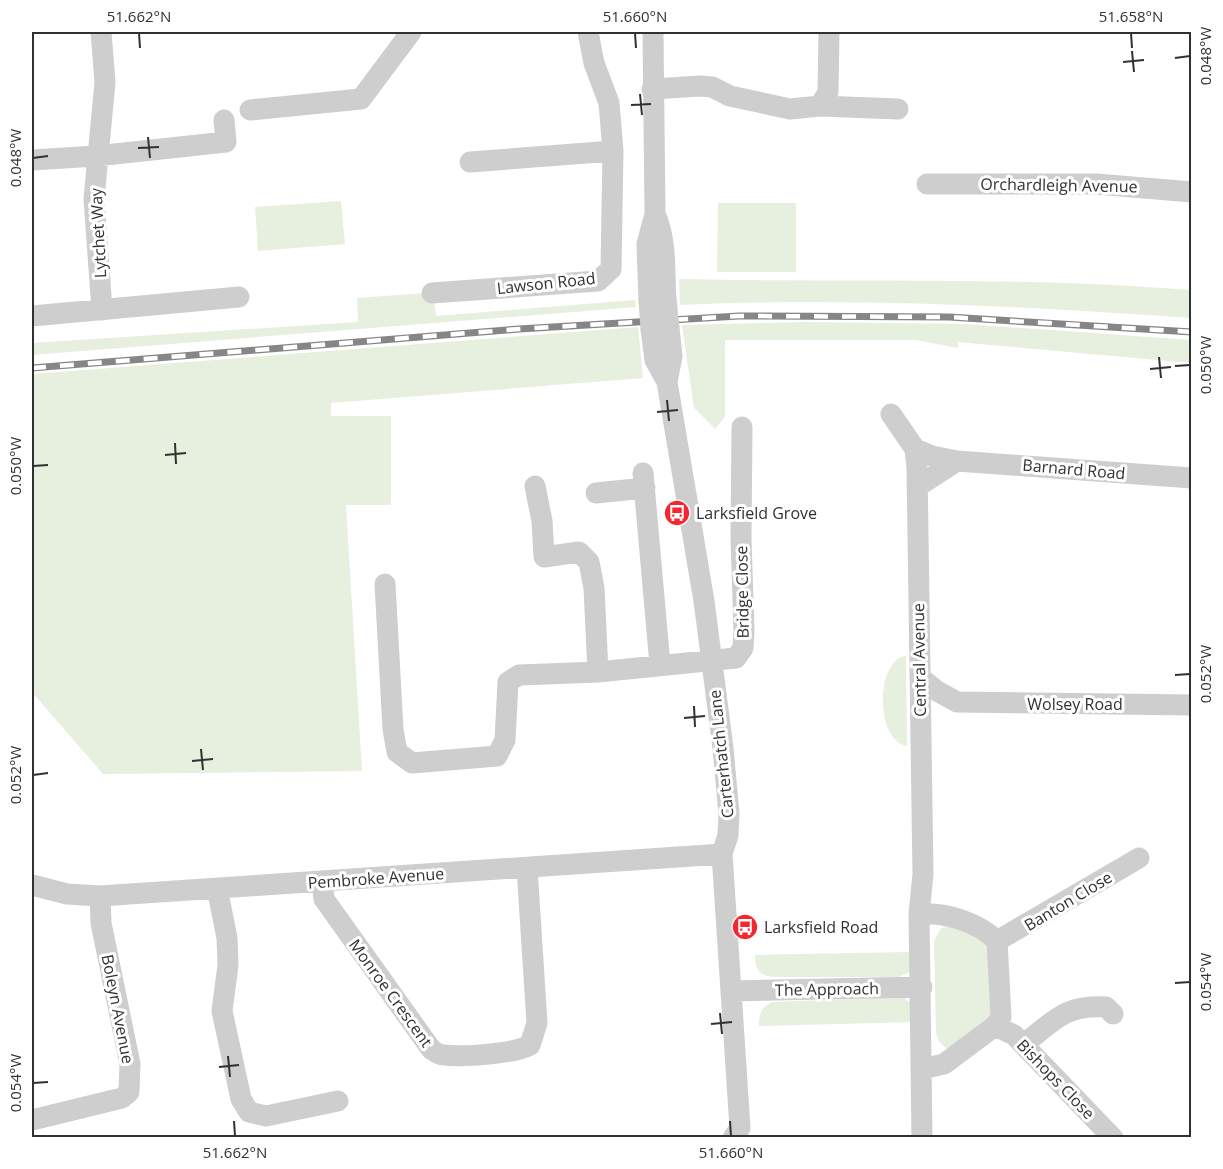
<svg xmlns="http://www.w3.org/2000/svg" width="1223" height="1169" font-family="'Open Sans',sans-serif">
	<rect width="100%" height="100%" fill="#fff"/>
	<path fill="#e7efdf" d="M 341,201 L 345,244 L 258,251 L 255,207 Z
		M 718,203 L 796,203 L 796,272 L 717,272 Z
		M 679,279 C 850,283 1021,276 1191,290 L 1191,318 C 1021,306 851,297 680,305 Z
		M 426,293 L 434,298 L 436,316 L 635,300 L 636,307 L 32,355 L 32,343 L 358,322 L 357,298 Z
		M 802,322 L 965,324 L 1191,340 L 1191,363 L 958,342 L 958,348 L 916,340 L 725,340 L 725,417 L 715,429 L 694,408 L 682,325 Z
		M 638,327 L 643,378 L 331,403 L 331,416 L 391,416 L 391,505 L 346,505 L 362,771 L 103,774 L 32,692 L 32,374 Z
		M 906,656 L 907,746 C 874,740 876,659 906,656 Z
		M 953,925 L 980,938 L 990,947 L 994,1018 L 949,1050 L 939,1042 L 936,1033 L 934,941 L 941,928 Z
		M 910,952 L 910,972 L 899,977 L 773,977 C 759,975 755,970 755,955 Z
		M 903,997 L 911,1003 L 913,1022 L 759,1026 C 759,1014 761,1006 773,1002 Z"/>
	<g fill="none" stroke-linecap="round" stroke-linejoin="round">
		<path stroke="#cecece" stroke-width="21" d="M 101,32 L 105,82 L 94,199 L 102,310
			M 652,89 L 700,86 L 712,87 L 730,96 L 790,109 L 820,106 L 828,92 L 829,32
			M 820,106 L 898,109
			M 250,110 L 361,99 L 411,32
			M 32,160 L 96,156 L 226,142 L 224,120
			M 470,162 L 613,151
			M 927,184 L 1096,184 L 1192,192
			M 655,214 C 667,240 664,271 666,299
			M 432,293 L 598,281 L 611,269 L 613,151 L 609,103 L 594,63 L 588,32
			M 649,301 L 647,244 L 655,214 L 653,32
			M 32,316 L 239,297
			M 651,329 L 655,360 L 667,382 L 704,601 L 723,748 L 729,814 L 728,835 L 722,854 L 740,1128 L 733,1138
			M 667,382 L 672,356 L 669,328
			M 891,414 L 915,449 L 917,468 L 923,874 L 919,914 L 922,1138
			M 915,449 L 932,456 L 957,461 L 1192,478
			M 643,473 L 660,665
			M 535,486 L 542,521 L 544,557 L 579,552 L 589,562 L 594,588 L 598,672
			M 917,487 L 957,461
			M 596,493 L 645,488
			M 385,584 L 393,729 L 397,752 L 412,763 L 497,756 L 505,740 L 508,682 L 519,675 L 598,672 L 736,658 L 743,648 L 744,631 L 741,538 L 742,427
			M 920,677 L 937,691 L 957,702 L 1192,705
			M 322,881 L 324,899 L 431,1049 C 435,1052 440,1055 444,1055 C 464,1057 514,1054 530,1045 L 537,1023 L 527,868
			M 32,885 L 67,894 L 100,896 L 722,854
			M 217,888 L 227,938 L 228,965 L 222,1011 L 241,1099 L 249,1112 L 266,1116 L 338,1101
			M 919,914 C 945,912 978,922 997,941 L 1001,1017 L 995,1026 L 944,1064 L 922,1069
			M 997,941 L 1139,858
			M 732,991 L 922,987
			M 995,1026 L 1014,1035 L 1113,1138
			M 1024,1044 C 1054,1021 1065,1004 1106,1007 L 1113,1014
			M 32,1120 L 122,1098 L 129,1092 L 130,1064 L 101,923 L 100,896"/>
		<g stroke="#868686" stroke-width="7">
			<path id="rail" d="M 32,368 L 519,329 L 739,316 L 949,317 L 1192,332"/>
		</g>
		<use href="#rail" stroke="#fff" stroke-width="4.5" stroke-dasharray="14" stroke-linecap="butt"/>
		<path stroke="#cecece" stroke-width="21" d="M 666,299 L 669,328
			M 649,301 L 651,329"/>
	</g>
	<path fill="none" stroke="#313131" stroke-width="2" d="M 139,33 L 140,48M 635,33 L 636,48M 1131,33 L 1132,48M 1132,51 L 1134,72M 1175,58 L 1190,56M 1123,62 L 1144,60M 640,94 L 642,115M 631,105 L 651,104M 148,137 L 150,158M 138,148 L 159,147M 33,158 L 48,156M 1159,357 L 1161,378M 1175,366 L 1190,365M 1150,369 L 1171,367M 667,400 L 669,421M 657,412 L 678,410M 175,443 L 176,464M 165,455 L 186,453M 33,466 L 48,465M 1175,675 L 1190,674M 694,706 L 695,727M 684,718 L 705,716M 201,749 L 203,770M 192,761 L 213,759M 33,775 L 48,773M 1175,983 L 1190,982M 720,1013 L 722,1034M 711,1024 L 732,1022M 228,1056 L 230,1077M 219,1067 L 239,1065M 33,1083 L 48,1082M 234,1121 L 235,1136M 730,1121 L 731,1136"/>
	<defs>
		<g id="bus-disc" transform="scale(1.35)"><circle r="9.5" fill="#f5262e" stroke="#fff"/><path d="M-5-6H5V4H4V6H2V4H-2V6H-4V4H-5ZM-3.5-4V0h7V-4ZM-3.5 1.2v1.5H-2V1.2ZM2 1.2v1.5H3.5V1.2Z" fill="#fff"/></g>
	</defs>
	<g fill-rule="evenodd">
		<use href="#bus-disc" x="677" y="513"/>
		<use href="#bus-disc" x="745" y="927"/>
	</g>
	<g text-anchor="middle" stroke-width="6" stroke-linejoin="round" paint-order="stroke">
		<g font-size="16" fill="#313131" stroke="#fff">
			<text transform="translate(1059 185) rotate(1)" y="6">Orchardleigh Avenue</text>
			<text transform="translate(98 233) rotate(-93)" y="6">Lytchet Way</text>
			<text transform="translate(546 283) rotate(-6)" y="6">Lawson Road</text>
			<text transform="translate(1074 469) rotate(5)" y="6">Barnard Road</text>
			<text transform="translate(742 592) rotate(-91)" y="6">Bridge Close</text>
			<text transform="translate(919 660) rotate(-91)" y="6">Central Avenue</text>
			<text x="1075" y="710">Wolsey Road</text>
			<text transform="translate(721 754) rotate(-96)" y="6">Carterhatch Lane</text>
			<text transform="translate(376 878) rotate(-4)" y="6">Pembroke Avenue</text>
			<text transform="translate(1068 901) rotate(-31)" y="6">Banton Close</text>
			<text transform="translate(827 989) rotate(-1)" y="6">The Approach</text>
			<text transform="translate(391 993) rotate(54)" y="6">Monroe Crescent</text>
			<text transform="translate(118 1009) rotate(79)" y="6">Boleyn Avenue</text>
			<text transform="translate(1056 1079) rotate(46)" y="6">Bishops Close</text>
		</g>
		<g font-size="16" fill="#313131" stroke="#fff" text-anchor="start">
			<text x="696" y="519">Larksfield Grove</text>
			<text x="764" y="933">Larksfield Road</text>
		</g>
	</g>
	<rect width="1223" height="1169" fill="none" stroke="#ffffff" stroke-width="66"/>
	<rect x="33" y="33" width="1157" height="1103" fill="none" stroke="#313131" stroke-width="2"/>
	<g font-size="15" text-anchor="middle" fill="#313131">
		<text x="139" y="22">51.662°N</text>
		<text x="635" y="22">51.660°N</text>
		<text x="1131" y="22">51.658°N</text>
		<text transform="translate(1206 56) rotate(-90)" y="5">0.048°W</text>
		<text transform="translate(16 158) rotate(-90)" y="5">0.048°W</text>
		<text transform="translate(1206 365) rotate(-90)" y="5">0.050°W</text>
		<text transform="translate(16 466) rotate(-90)" y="5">0.050°W</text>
		<text transform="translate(1206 674) rotate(-90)" y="5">0.052°W</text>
		<text transform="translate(16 775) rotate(-90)" y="5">0.052°W</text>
		<text transform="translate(1206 982) rotate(-90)" y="5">0.054°W</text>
		<text transform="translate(16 1083) rotate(-90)" y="5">0.054°W</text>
		<text x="235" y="1158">51.662°N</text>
		<text x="731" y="1158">51.660°N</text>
	</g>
</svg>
